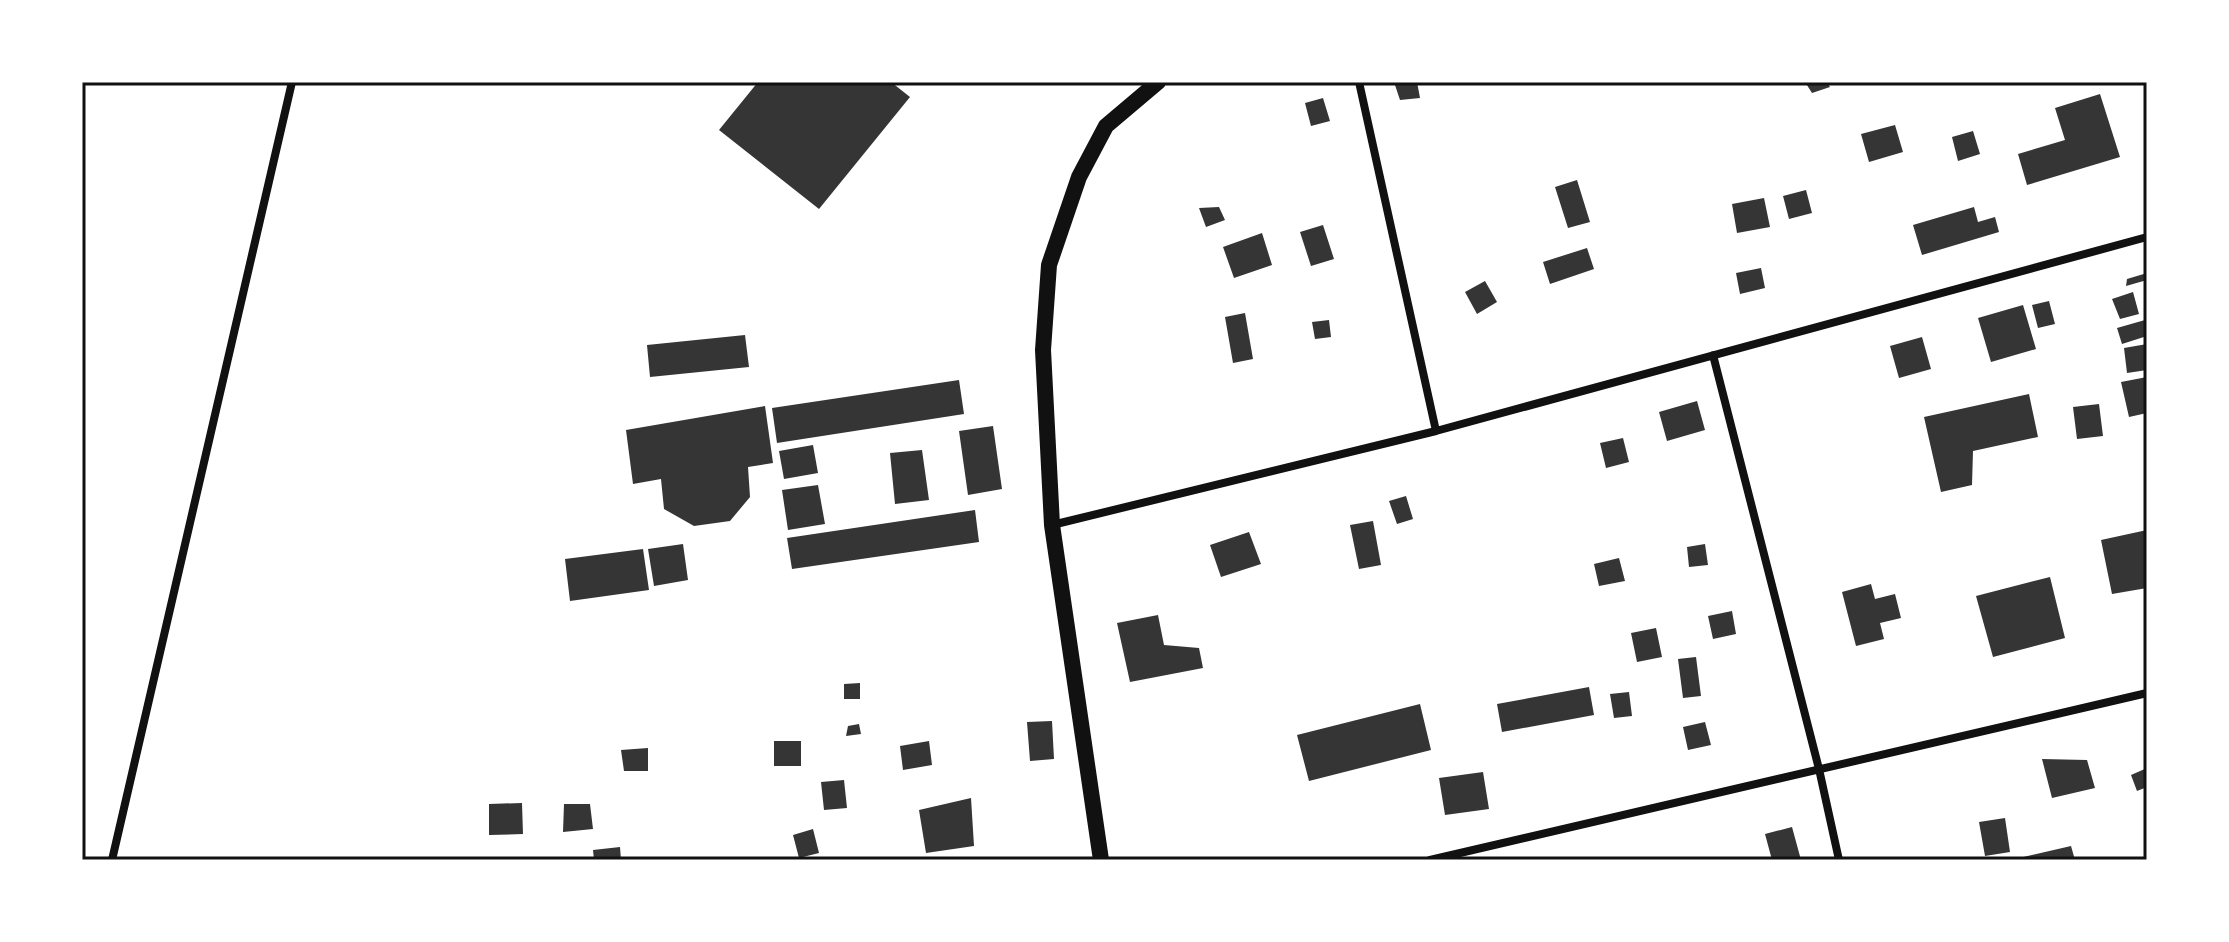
<svg xmlns="http://www.w3.org/2000/svg" width="2229" height="942" font-family="Lora,serif">
	<rect width="100%" height="100%" fill="#fff"/>
	<path fill="#353535" d="M 758,82 L 891,82 L 910,97 L 819,209 L 719,130 Z
		M 1394,82 L 1417,82 L 1420,98 L 1400,100 Z
		M 1805,82 L 1827,82 L 1830,87 L 1812,93 Z
		M 2100,94 L 2120,157 L 2027,185 L 2018,154 L 2065,140 L 2055,108 Z
		M 1323,98 L 1330,121 L 1311,126 L 1305,103 Z
		M 1895,125 L 1903,152 L 1869,162 L 1861,134 Z
		M 1973,131 L 1980,154 L 1958,161 L 1952,137 Z
		M 1577,180 L 1590,222 L 1568,228 L 1555,187 Z
		M 1806,190 L 1812,213 L 1789,219 L 1783,196 Z
		M 1764,198 L 1770,227 L 1737,233 L 1732,204 Z
		M 1219,207 L 1225,220 L 1206,227 L 1199,208 Z
		M 1974,207 L 1978,222 L 1995,217 L 1999,232 L 1922,255 L 1913,225 Z
		M 1323,225 L 1334,259 L 1311,266 L 1300,232 Z
		M 1262,233 L 1272,265 L 1234,278 L 1223,247 Z
		M 1587,248 L 1594,269 L 1550,284 L 1543,262 Z
		M 1761,268 L 1765,288 L 1740,294 L 1736,273 Z
		M 2147,273 L 2147,280 L 2126,286 L 2127,279 Z
		M 1485,281 L 1497,302 L 1477,314 L 1465,292 Z
		M 2133,292 L 2139,314 L 2120,319 L 2112,299 Z
		M 2049,301 L 2055,324 L 2038,328 L 2032,305 Z
		M 2023,305 L 2036,349 L 1991,362 L 1978,318 Z
		M 1245,313 L 1253,359 L 1233,363 L 1225,317 Z
		M 1329,320 L 1331,337 L 1315,339 L 1312,322 Z
		M 2145,320 L 2147,336 L 2122,344 L 2117,328 Z
		M 745,335 L 749,367 L 650,377 L 647,345 Z
		M 1922,337 L 1931,369 L 1899,378 L 1890,346 Z
		M 2147,344 L 2147,370 L 2127,373 L 2124,348 Z
		M 2147,377 L 2147,413 L 2129,417 L 2121,382 Z
		M 959,380 L 964,414 L 777,443 L 772,408 Z
		M 2029,394 L 2038,437 L 1973,451 L 1972,485 L 1941,492 L 1924,417 Z
		M 1697,401 L 1705,430 L 1667,441 L 1659,412 Z
		M 2099,404 L 2103,436 L 2077,439 L 2073,407 Z
		M 765,406 L 773,463 L 748,467 L 750,497 L 730,521 L 694,526 L 664,509 L 661,479 L 633,484 L 626,430 Z
		M 993,426 L 1002,489 L 968,495 L 959,431 Z
		M 1623,438 L 1629,462 L 1606,468 L 1600,443 Z
		M 813,445 L 818,473 L 784,479 L 779,451 Z
		M 922,450 L 929,500 L 895,504 L 890,453 Z
		M 818,485 L 825,524 L 788,530 L 782,490 Z
		M 1406,496 L 1413,519 L 1397,524 L 1389,501 Z
		M 975,510 L 979,542 L 792,569 L 787,538 Z
		M 1373,521 L 1381,565 L 1359,569 L 1350,525 Z
		M 2147,530 L 2147,588 L 2112,594 L 2101,540 Z
		M 1249,532 L 1261,564 L 1221,577 L 1210,545 Z
		M 683,544 L 688,580 L 654,586 L 648,549 Z
		M 1705,544 L 1708,565 L 1689,567 L 1687,547 Z
		M 643,549 L 649,590 L 570,601 L 565,559 Z
		M 1619,558 L 1625,581 L 1599,586 L 1594,564 Z
		M 2050,577 L 2065,638 L 1993,657 L 1976,596 Z
		M 1871,584 L 1875,599 L 1895,594 L 1901,618 L 1880,623 L 1884,639 L 1856,646 L 1842,592 Z
		M 1732,611 L 1736,634 L 1713,639 L 1708,616 Z
		M 1158,615 L 1164,645 L 1199,648 L 1203,668 L 1130,682 L 1117,623 Z
		M 1656,628 L 1662,657 L 1637,662 L 1631,633 Z
		M 1696,657 L 1701,696 L 1683,698 L 1678,659 Z
		M 860,683 L 860,699 L 844,699 L 844,684 Z
		M 1589,687 L 1594,715 L 1502,732 L 1497,704 Z
		M 1629,692 L 1632,716 L 1614,718 L 1610,694 Z
		M 1420,704 L 1431,750 L 1309,781 L 1297,735 Z
		M 1052,721 L 1054,759 L 1030,761 L 1027,722 Z
		M 1705,722 L 1711,745 L 1688,750 L 1683,727 Z
		M 859,724 L 861,734 L 846,736 L 848,726 Z
		M 774,741 L 801,741 L 801,766 L 774,766 Z
		M 929,741 L 932,765 L 903,770 L 900,746 Z
		M 648,748 L 648,771 L 624,771 L 621,750 Z
		M 2042,759 L 2087,760 L 2095,788 L 2052,798 Z
		M 2147,768 L 2147,787 L 2137,791 L 2131,775 Z
		M 1483,772 L 1489,809 L 1445,815 L 1439,778 Z
		M 844,780 L 847,808 L 824,810 L 821,782 Z
		M 971,798 L 974,846 L 926,853 L 919,810 Z
		M 522,803 L 523,834 L 489,835 L 489,804 Z
		M 564,804 L 590,804 L 593,829 L 563,832 Z
		M 2005,818 L 2010,852 L 1985,856 L 1979,822 Z
		M 1792,827 L 1801,860 L 1772,860 L 1765,834 Z
		M 813,829 L 819,853 L 799,858 L 793,835 Z
		M 2071,846 L 2075,860 L 2015,860 L 2015,859 Z
		M 620,847 L 621,860 L 594,860 L 593,850 Z"/>
	<g fill="none" stroke-linecap="round" stroke-linejoin="round">
		<path stroke="#111" stroke-width="8" d="M 1359,82 L 1436,431
			M 1713,355 L 1819,769 L 1839,860
			M 1052,525 L 1436,431 L 2147,237
			M 112,860 L 292,82
			M 1430,860 L 2147,693"/>
		<path stroke="#111" stroke-width="16" d="M 1101,860 L 1052,525 L 1043,350 L 1049,265 L 1079,177 L 1106,126 L 1158,82"/>
	</g>
	<rect width="2229" height="942" fill="none" stroke="#ffffff" stroke-width="168"/>
	<rect x="84" y="84" width="2061" height="774" fill="none" stroke="#111" stroke-width="3"/>
</svg>
